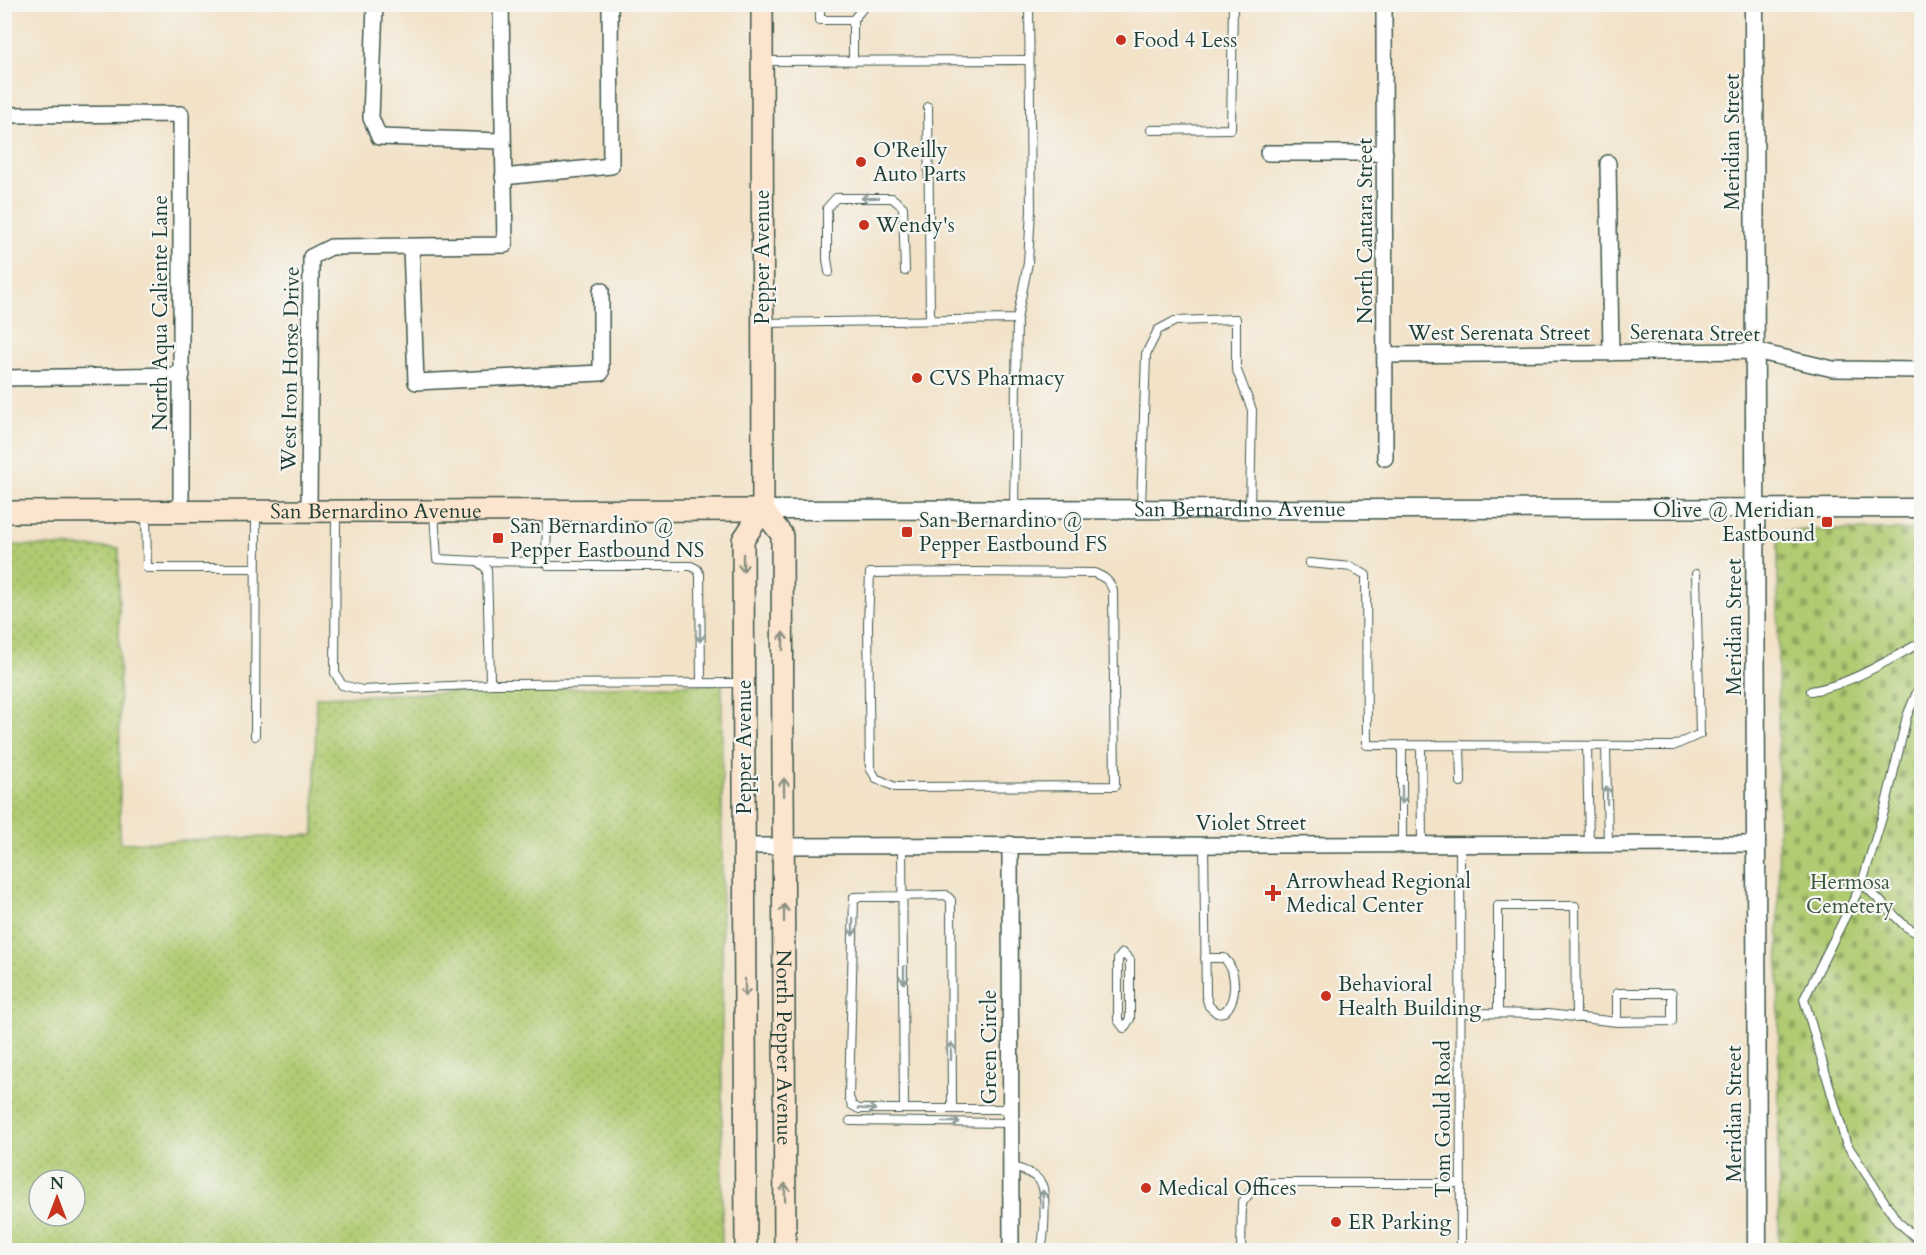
<svg xmlns="http://www.w3.org/2000/svg" width="1926" height="1255" font-family="Cardo,serif">
	<defs>
		<pattern id="grass-dots" width="8" height="8" patternUnits="userSpaceOnUse" patternTransform="scale(1.5)"><rect width="8" height="8" fill="#b0cb72"/><path d="M2 2h.1M6 6h.1" fill="none" stroke="#8fa65e" stroke-width="1.8" stroke-linecap="round"/></pattern>
		<pattern id="cemetery-stones" width="16" height="16" patternUnits="userSpaceOnUse" patternTransform="scale(1.5)"><rect width="16" height="16" fill="#b0cb72"/><path d="M2 7V4a2 2 0 0 1 4 0v3zM10 15v-3a2 2 0 0 1 4 0v3z" fill="#8fa65e"/></pattern>
	</defs>
	<rect width="100%" height="100%" fill="#f6f6f2"/>
	<filter id="ink" filterUnits="userSpaceOnUse"><feTurbulence type="fractalNoise" baseFrequency=".0167" numOctaves="2"/><feDisplacementMap in="SourceGraphic" scale="12" xChannelSelector="R" yChannelSelector="G"/><feConvolveMatrix kernelMatrix="1 2 1 2 8 2 1 2 1" color-interpolation-filters="sRGB"/></filter>
	<filter id="wash" filterUnits="userSpaceOnUse"><feTurbulence type="fractalNoise" baseFrequency=".008" numOctaves="4" result="noise"/><feDisplacementMap in="SourceGraphic" scale="24" xChannelSelector="R" yChannelSelector="G"/><feGaussianBlur stdDeviation="1.35" result="paint"/><feColorMatrix in="noise" values="0 0 0 0 0 0 0 0 0 0 0 0 0 0 0 0 0 1.4 0 .05"/><feComposite in="paint" operator="in"/></filter>
	<g filter="url(#wash)">
		<rect width="100%" height="100%" fill="#f2e2c8"/>
		<path fill="url(#grass-dots)" stroke="#688453" stroke-width="1.5" fill-rule="evenodd" d="M 5,545 L 119,548 L 120,843 L 314,835 L 316,697 L 722,683 L 722,1250 L 5,1250 ZM 39,1180 L 75,1180 L 75,1216 L 39,1216 Z"/>
		<path fill="url(#cemetery-stones)" stroke="#688453" stroke-width="1.5" d="M 1789,530 L 1921,530 L 1921,1250 L 1779,1250 L 1778,538 L 1781,532 Z"/>
	</g>
	<g filter="url(#ink)">
		<g fill="none" stroke-linecap="round" stroke-linejoin="round">
			<g stroke="#3f564a" stroke-width="10">
				<path id="service" d="M 820,4 L 820,20 L 853,20
					M 763,61 L 1029,60
					M 853,61 L 853,20 L 866,4
					M 928,107 L 930,320
					M 1151,130 L 1231,129 L 1233,4
					M 829,272 L 827,259 L 827,208 L 836,198 L 892,198 L 903,207 L 905,271
					M 764,323 L 1017,319
					M 1141,508 L 1146,354 L 1158,330 L 1175,321 L 1236,319 L 1236,368 L 1252,410 L 1250,508
					M 1014,509 L 1017,319 L 1028,263 L 1031,210 L 1029,4
					M 336,512 L 335,673 L 342,685 L 362,690 L 494,684
					M 146,513 L 147,568 L 255,568
					M 434,513 L 437,559 L 477,561 L 487,569 L 490,679 L 494,684 L 742,683
					M 477,561 L 546,562 L 549,566 L 691,566 L 697,569 L 700,575 L 701,683
					M 546,562 L 547,512
					M 1309,563 L 1352,567 L 1366,575 L 1367,745 L 1673,746 L 1700,734 L 1696,574
					M 975,572 L 1094,573 C 1104,577 1109,580 1113,590 L 1115,786 L 895,787 L 876,778 L 870,768 L 868,624 L 870,573 Z
					M 1922,680 L 1907,716 L 1885,808 L 1862,883 L 1804,999 L 1846,1143 L 1897,1221 L 1922,1243
					M 1811,691 C 1852,684 1886,661 1922,642
					M 255,736 L 256,513
					M 1402,745 L 1402,844
					M 1460,745 L 1461,782
					M 1421,746 L 1422,844
					M 1587,746 L 1589,844
					M 1606,746 L 1608,844
					M 1204,844 L 1206,996 L 1209,1006 L 1217,1013 L 1224,1012 C 1238,1000 1237,970 1224,958 L 1205,958
					M 1460,844 L 1461,1250
					M 902,845 L 904,1109
					M 1862,883 L 1905,926 L 1922,936
					M 1123,953 L 1130,960 L 1130,1019 L 1124,1028 L 1118,1020 L 1118,959 Z
					M 1461,1013 L 1548,1014 L 1617,1022 L 1672,1021 L 1672,993 L 1617,993 L 1617,1022
					M 1498,1013 L 1498,906 L 1575,906 L 1576,1018
					M 952,1109 L 951,900 L 946,895 L 854,897 L 849,1097 L 852,1105 L 859,1109 L 1011,1109
					M 850,1121 L 1011,1123
					M 1011,1166 C 1022,1170 1036,1173 1042,1185 C 1046,1194 1045,1242 1040,1250
					M 1241,1250 L 1242,1203 L 1255,1186 L 1266,1183 L 1461,1183"/>
			</g>
			<g stroke="#3f564a" stroke-width="18">
				<path id="minor" d="M 375,4 L 371,118 L 379,137 L 502,141
					M 1384,4 L 1385,458
					M 4,115 L 181,114 L 181,512
					M 1268,153 L 1385,153
					M 1608,163 L 1611,353
					M 503,177 L 611,166 L 610,4
					M 411,247 L 416,382 L 601,373 L 601,290
					M 1387,355 L 1755,351 L 1833,369 L 1922,370
					M 4,378 L 182,375
					M 309,511 L 311,257 L 331,247 L 505,245 L 501,4
					M 1010,844 L 1011,1250
					M 746,846 L 1756,844"/>
			</g>
			<g stroke="#3f564a" stroke-width="21">
				<g id="tertiary">
					<path d="M 1754,4 L 1757,1250"/>
					<path id="s1" d="M 763,510 L 1922,508"/>
				</g>
			</g>
			<g stroke="#3f564a" stroke-width="24">
				<g id="secondary">
					<path id="s2" d="M 763,510 L 782,535 L 785,1250"/>
					<path id="s3" d="M 4,512 L 763,510"/>
					<path d="M 746,1250 L 743,540 L 763,510 L 762,4"/>
				</g>
			</g>
			<use href="#service" stroke="#fff" stroke-width="8"/>
			<use href="#minor" stroke="#fff" stroke-width="15"/>
			<use href="#tertiary" stroke="#fff" stroke-width="18"/>
			<use href="#secondary" stroke="#fbe5cf" stroke-width="21"/>
		</g>
		<defs><path id="oneway-shaft" d="M-6 0H5M1.5-3L5.5 0L1.5 3" fill="none" stroke-width="1.6" stroke-linecap="round" stroke-linejoin="round" transform="scale(1.5)"/></defs>
		<g stroke="#8f9e9a">
			<use href="#oneway-shaft" transform="translate(870 198) rotate(179)"/>
			<use href="#oneway-shaft" transform="translate(700 633) rotate(90)"/>
			<use href="#oneway-shaft" transform="translate(1402 795) rotate(90)"/>
			<use href="#oneway-shaft" transform="translate(1607 795) rotate(-91)"/>
			<use href="#oneway-shaft" transform="translate(853 927) rotate(91)"/>
			<use href="#oneway-shaft" transform="translate(904 975) rotate(90)"/>
			<use href="#oneway-shaft" transform="translate(951 1051) rotate(-90)"/>
			<use href="#oneway-shaft" transform="translate(867 1109) rotate(3)"/>
			<use href="#oneway-shaft" transform="translate(951 1122)"/>
			<use href="#oneway-shaft" transform="translate(1043 1199) rotate(-91)"/>
		</g>
		<g stroke="#8d9182">
			<use href="#oneway-shaft" transform="translate(743 563) rotate(90)"/>
			<use href="#oneway-shaft" transform="translate(783 641) rotate(-90)"/>
			<use href="#oneway-shaft" transform="translate(784 787) rotate(-90)"/>
			<use href="#oneway-shaft" transform="translate(784 913) rotate(-90)"/>
			<use href="#oneway-shaft" transform="translate(745 988) rotate(90)"/>
			<use href="#oneway-shaft" transform="translate(785 1192) rotate(-90)"/>
		</g>
	</g>
	<g fill="#c8321e" stroke="#f6f6f2" stroke-width="2">
		<circle cx="1121" cy="40" r="6"/>
		<circle cx="861" cy="162" r="6"/>
		<circle cx="864" cy="225" r="6"/>
		<circle cx="917" cy="378" r="6"/>
		<rect x="1821" y="516" width="12" height="12" rx="3"/>
		<rect x="901" y="526" width="12" height="12" rx="3"/>
		<rect x="492" y="532" width="12" height="12" rx="3"/>
		<path d="M1270 884h6v6h6v6h-6v6h-6v-6h-6v-6h6z"/>
		<circle cx="1326" cy="996" r="6"/>
		<circle cx="1146" cy="1188" r="6"/>
		<circle cx="1336" cy="1222" r="6"/>
	</g>
	<g text-anchor="middle" stroke-width="4.5" stroke-linejoin="round" paint-order="stroke">
		<g font-size="21" fill="#1f3d34" stroke="#f6f6f2" text-anchor="start">
			<text x="1133" y="47">Food 4 Less</text>
			<text x="873" y="157">O'Reilly<tspan x="873" dy="24">Auto Parts</tspan></text>
			<text x="876" y="232">Wendy's</text>
			<text x="929" y="385">CVS Pharmacy</text>
			<text x="1815" y="517" text-anchor="end">Olive @ Meridian<tspan x="1815" dy="24">Eastbound</tspan></text>
			<text x="919" y="527">San Bernardino @<tspan x="919" dy="24">Pepper Eastbound FS</tspan></text>
			<text x="510" y="533">San Bernardino @<tspan x="510" dy="24">Pepper Eastbound NS</tspan></text>
			<text x="1286" y="888">Arrowhead Regional<tspan x="1286" dy="24">Medical Center</tspan></text>
			<text x="1338" y="991">Behavioral<tspan x="1338" dy="24">Health Building</tspan></text>
			<text x="1158" y="1195">Medical Offices</text>
			<text x="1348" y="1229">ER Parking</text>
		</g>
		<g font-size="21" fill="#1f3d34" stroke="#f6f6f2">
			<text transform="translate(1732 142) rotate(-90)" y="7">Meridian Street</text>
			<text transform="translate(1365 231) rotate(-90)" y="7">North Cantara Street</text>
			<text transform="translate(762 257) rotate(-90)" y="7">Pepper Avenue</text>
			<text transform="translate(160 313) rotate(-90)" y="7">North Aqua Caliente Lane</text>
			<text x="1499" y="340">West Serenata Street</text>
			<text transform="translate(1695 333) rotate(1)" y="7">Serenata Street</text>
			<text transform="translate(290 369) rotate(-89)" y="7">West Iron Horse Drive</text>
			<text dy="7" stroke="none"><textPath href="#s1" startOffset="477">San Bernardino Avenue</textPath></text>
			<text dy="7" stroke="none"><textPath href="#s3" startOffset="372">San Bernardino Avenue</textPath></text>
			<text transform="translate(1734 627) rotate(-90)" y="7">Meridian Street</text>
			<text transform="translate(744 747) rotate(-90)" y="7">Pepper Avenue</text>
			<text x="1251" y="830">Violet Street</text>
			<text transform="translate(989 1047) rotate(-90)" y="7">Green Circle</text>
			<text dy="7" stroke="none"><textPath href="#s2" startOffset="544">North Pepper Avenue</textPath></text>
			<text transform="translate(1734 1114) rotate(-90)" y="7">Meridian Street</text>
			<text transform="translate(1443 1119) rotate(-90)" y="7">Tom Gould Road</text>
		</g>
		<g font-size="21" fill="#3c5940" stroke="#f6f6f2">
			<text x="1850" y="889">Hermosa<tspan x="1850" dy="24">Cemetery</tspan></text>
		</g>
	</g>
	<rect width="1926" height="1255" fill="none" stroke="#f6f6f2" stroke-width="24"/>
	<g transform="translate(57 1198)"><circle r="28" fill="#f6f6f2" stroke="#a0aca6" stroke-width="1.5"/>
	<path d="M0-4.5L10 22L0 15L-10 22Z" fill="#c8321e"/>
	<text y="-9" font-size="16" font-weight="bold" text-anchor="middle" fill="#1f3d34">N</text>
	</g>
</svg>
